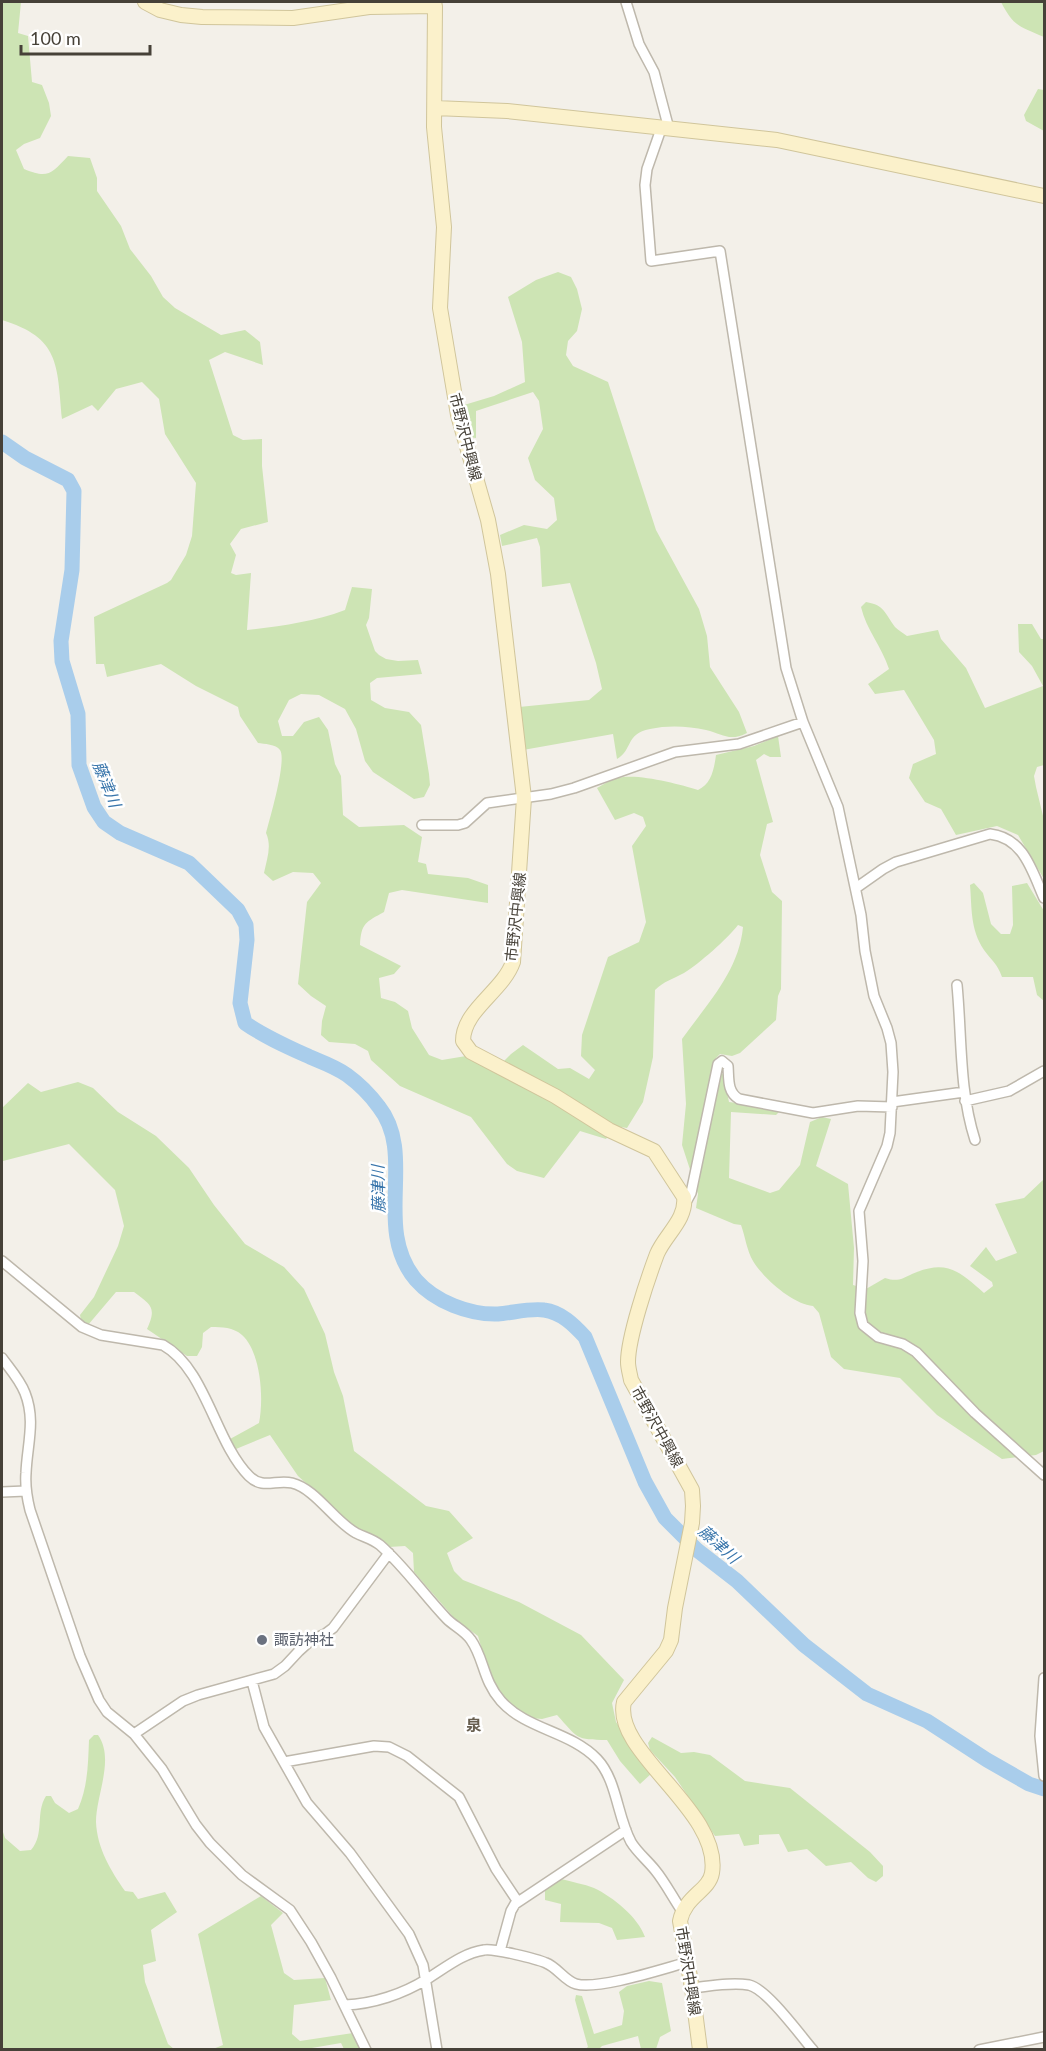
<svg xmlns="http://www.w3.org/2000/svg" width="1046" height="2051" font-family="Lato,'Noto Sans JP',sans-serif">
	<rect width="100%" height="100%" fill="#f3f0e9"/>
	<path fill="#cde4b4" d="M 2,2 L 21,2 L 18,33 L 28,36 L 32,82 L 42,85 L 49,103 L 51,116 L 40,138 L 24,144 L 16,150 L 24,169 C 48,179 51,174 68,156 L 90,158 L 97,178 L 97,191 L 121,226 L 130,249 L 151,276 L 163,297 L 175,308 L 221,335 L 245,330 L 260,342 L 263,365 L 225,352 L 209,360 L 233,435 L 243,440 L 262,439 L 262,466 L 268,522 L 241,529 L 230,544 L 236,555 L 231,573 L 236,575 L 251,573 L 247,630 C 281,626 313,622 345,610 L 352,587 L 372,589 L 369,618 L 366,625 L 375,651 L 379,655 L 386,659 L 398,661 L 418,660 L 422,674 L 377,678 L 370,683 L 371,700 L 385,708 L 409,712 L 421,725 L 429,774 L 430,785 L 424,797 L 414,799 L 373,772 L 365,761 L 356,729 L 345,709 L 319,695 L 301,694 L 289,700 L 278,721 L 282,736 L 293,736 L 304,722 L 319,717 L 328,730 L 335,764 L 341,776 L 343,815 L 359,827 L 404,825 L 422,837 L 418,862 L 426,864 L 428,874 L 468,878 L 488,885 L 488,903 L 402,890 L 389,893 L 384,912 C 366,922 361,923 360,945 L 401,966 L 394,974 L 379,978 L 381,998 L 395,1002 L 408,1011 L 412,1028 L 429,1055 L 442,1060 L 466,1056 L 493,1072 L 511,1054 L 523,1045 L 558,1069 L 570,1068 L 589,1079 L 595,1070 L 581,1056 L 582,1035 L 608,957 L 639,942 L 646,922 L 632,846 L 646,826 L 643,817 L 634,813 L 615,820 L 597,788 C 603,785 611,779 618,778 C 637,773 679,784 698,790 C 711,784 714,770 716,755 L 754,746 L 778,736 L 781,757 L 770,757 L 764,754 L 756,760 L 773,822 L 767,824 L 760,855 L 772,892 L 782,901 L 781,989 L 778,996 L 776,1020 L 740,1053 L 732,1056 L 720,1054 L 716,1058 L 712,1070 L 723,1074 L 729,1102 L 776,1108 L 779,1112 L 776,1115 L 731,1112 L 729,1178 L 770,1193 L 779,1190 L 800,1165 L 810,1122 L 822,1117 L 831,1119 L 816,1166 L 848,1184 L 854,1248 L 853,1285 L 866,1289 L 885,1278 C 897,1282 902,1279 912,1274 C 947,1259 959,1271 984,1293 L 993,1286 L 992,1282 L 970,1266 L 986,1247 L 996,1261 L 1017,1253 L 995,1204 L 1024,1198 L 1044,1179 L 1044,1451 L 1036,1455 L 1002,1459 L 937,1415 L 900,1378 L 844,1369 L 831,1357 L 819,1313 L 813,1306 C 793,1304 764,1279 753,1261 C 747,1251 745,1236 741,1225 L 734,1224 L 696,1208 L 698,1194 L 682,1145 L 686,1104 L 682,1039 C 707,1004 739,971 743,927 L 738,925 C 726,940 700,963 684,973 C 673,979 664,981 655,990 L 653,1057 L 643,1102 L 627,1128 L 615,1126 L 606,1139 L 580,1131 L 544,1178 L 517,1171 L 507,1164 L 471,1117 L 400,1086 L 371,1060 L 368,1051 L 355,1044 L 329,1042 L 321,1035 L 322,1021 L 326,1006 L 311,996 L 298,984 L 307,902 L 321,883 L 313,873 L 293,872 L 273,881 L 264,873 C 267,859 272,846 266,833 C 270,818 287,760 280,750 C 276,744 264,744 258,743 L 240,716 L 238,707 L 196,686 L 161,664 L 107,677 L 104,664 L 96,664 L 94,617 L 167,583 L 171,580 L 186,555 L 192,536 L 196,483 L 165,434 L 159,399 L 142,382 L 116,389 L 98,411 L 92,405 L 62,419 C 57,364 60,338 2,320 Z
		M 1001,2 L 1044,2 L 1044,37 C 1019,26 1014,27 1001,2 Z
		M 1038,89 L 1044,90 L 1044,131 L 1026,121 L 1024,115 Z
		M 558,272 L 571,277 L 577,289 L 582,309 L 577,331 L 568,341 L 566,355 L 573,366 L 608,382 L 656,530 L 699,609 L 707,636 L 710,667 L 739,712 L 747,733 C 729,742 723,734 706,730 C 688,726 668,725 650,729 C 625,734 633,750 617,759 L 613,734 L 523,750 L 519,707 L 589,700 L 602,689 L 596,663 L 570,583 L 542,587 L 540,547 L 537,538 L 502,546 L 500,535 L 524,525 L 547,529 L 557,520 L 554,498 L 535,480 L 528,458 L 543,429 L 539,401 L 533,392 L 476,411 L 476,438 L 469,437 L 463,416 L 464,405 L 494,396 L 525,382 L 522,342 L 508,297 L 536,280 Z
		M 866,602 C 885,605 885,614 895,627 C 898,630 903,633 907,636 L 938,630 L 941,639 L 966,668 L 985,708 L 1043,686 L 1032,666 L 1019,652 L 1018,624 L 1032,624 L 1041,639 L 1044,639 L 1044,765 L 1037,767 L 1034,776 L 1036,787 L 1044,820 L 1044,879 L 1018,835 L 997,826 L 956,835 L 941,809 L 925,802 L 909,778 L 913,764 L 936,754 L 934,740 L 904,690 L 875,694 L 868,684 L 889,669 C 882,647 866,629 861,607 Z
		M 974,883 L 983,893 L 991,924 L 1001,934 L 1010,934 L 1013,925 L 1012,886 L 1027,883 L 1044,911 L 1044,1001 L 1037,995 L 1033,977 L 1002,977 C 997,963 992,961 984,950 C 970,929 972,908 970,885 Z
		M 78,1082 L 93,1088 L 118,1112 L 156,1136 L 189,1168 L 214,1205 L 245,1244 L 284,1267 L 304,1289 L 325,1334 L 334,1372 L 343,1396 L 354,1451 L 426,1506 L 449,1511 L 473,1538 L 447,1553 L 454,1571 L 463,1580 L 519,1602 L 581,1635 L 624,1680 L 612,1703 L 616,1722 L 652,1773 L 640,1784 L 620,1761 L 607,1740 C 575,1740 578,1738 557,1715 L 542,1719 L 531,1718 L 518,1712 L 501,1695 L 490,1678 L 478,1636 L 455,1619 L 414,1572 L 413,1553 L 405,1546 L 389,1547 L 356,1528 L 298,1476 L 270,1435 L 236,1449 L 232,1445 L 230,1439 L 259,1423 C 264,1399 261,1352 242,1335 C 233,1327 222,1327 211,1327 L 203,1333 L 202,1347 L 197,1356 L 187,1356 L 147,1329 C 157,1307 151,1305 134,1292 L 116,1292 L 88,1325 L 81,1320 L 80,1315 L 94,1297 L 118,1246 L 124,1226 L 115,1190 L 69,1144 L 3,1161 L 2,1160 L 2,1108 L 28,1083 L 41,1092 Z
		M 94,1735 L 98,1735 C 115,1759 96,1795 96,1822 C 97,1848 111,1871 125,1891 L 133,1892 L 138,1899 L 165,1892 L 177,1912 L 151,1930 L 156,1961 L 143,1965 L 145,1982 L 168,2044 L 174,2049 L 2,2049 L 2,1829 L 5,1838 L 20,1851 L 31,1850 C 45,1834 35,1813 46,1796 L 51,1796 L 55,1803 L 69,1813 L 78,1809 C 88,1786 88,1764 89,1740 Z
		M 652,1737 L 681,1753 L 694,1752 L 710,1755 L 745,1781 L 790,1788 L 870,1852 L 883,1866 L 883,1876 L 876,1882 L 868,1878 L 851,1862 L 826,1866 L 807,1849 L 788,1852 L 779,1834 L 759,1835 L 759,1844 L 744,1846 L 739,1834 L 715,1836 L 675,1777 L 650,1750 L 648,1743 Z
		M 561,1879 C 572,1882 584,1884 594,1888 C 613,1897 638,1917 645,1937 L 617,1940 L 612,1928 L 599,1923 L 560,1922 L 561,1904 L 545,1900 L 545,1888 Z
		M 261,1896 L 283,1913 L 271,1925 L 284,1973 L 294,1980 L 325,1978 L 331,2000 L 294,2005 L 292,2034 L 300,2041 L 353,2033 L 361,2049 L 344,2049 L 341,2043 L 306,2049 L 213,2049 L 223,2045 L 198,1934 Z
		M 649,1981 L 662,1983 L 671,2031 L 660,2037 L 656,2049 L 641,2049 L 638,2036 L 602,2046 L 599,2049 L 585,2049 L 588,2047 L 575,2000 L 576,1995 L 582,1996 L 594,2034 L 622,2025 L 624,2011 L 619,1992 L 627,1986 Z"/>
	<g fill="none" stroke-linecap="round" stroke-linejoin="round">
		<path stroke="#a9cdeb" stroke-width="15" d="M 2,442 L 25,458 L 68,480 L 74,491 L 72,570 L 61,641 L 62,661 L 78,714 L 79,765 L 94,807 L 104,822 L 120,833 L 189,863 L 238,910 L 246,925 L 247,940 L 240,1003 L 245,1023 C 265,1037 288,1047 310,1057 C 322,1062 336,1067 347,1075 C 358,1083 371,1096 379,1107 C 417,1155 372,1228 416,1280 C 435,1302 470,1315 498,1314 C 512,1313 530,1308 544,1310 C 561,1312 574,1325 585,1337 L 645,1482 L 665,1518 L 697,1550 L 737,1581 L 804,1645 L 867,1694 L 927,1721 L 987,1760 L 1029,1784 L 1044,1789"/>
		<g stroke="#beb8ac" stroke-width="12">
			<path id="street" d="M 626,2 L 639,44 L 654,72 L 669,129
				M 661,129 L 647,169 L 645,185 L 651,261 L 720,251 L 786,668 L 803,722 L 838,807 L 861,915 L 865,951 L 874,996 L 887,1028 L 891,1043 L 893,1072 L 890,1133 L 887,1146 L 859,1211 L 863,1261 L 860,1313 L 863,1325 L 878,1337 L 903,1344 L 916,1352 L 975,1413 L 1044,1475
				M 422,825 L 458,825 L 465,823 L 487,803 L 551,794 L 574,788 L 675,752 L 739,744 L 803,722
				M 856,888 L 883,869 L 896,862 L 990,834 C 1024,838 1032,871 1044,898
				M 957,985 C 962,1037 959,1090 975,1140
				M 965,1101 L 1009,1091 L 1044,1071
				M 892,1102 L 964,1092
				M 685,1204 L 691,1193 L 718,1064 L 722,1061 L 728,1066 C 729,1079 727,1092 739,1099 L 813,1113 L 858,1106 L 892,1107
				M 2,1261 L 82,1327 L 101,1335 L 163,1345 C 206,1369 215,1442 249,1476 C 263,1490 276,1479 292,1483 C 316,1489 334,1521 356,1533 C 364,1537 373,1539 380,1545 C 405,1567 424,1595 447,1619 C 454,1626 465,1631 471,1640 C 484,1658 483,1681 501,1701 C 527,1730 570,1731 597,1759 C 617,1780 617,1816 631,1842 C 637,1852 647,1860 655,1870 C 665,1882 673,1898 682,1911
				M 2,1358 C 10,1369 20,1380 25,1393 C 36,1421 27,1445 26,1473 C 25,1486 27,1498 30,1510 L 80,1656 L 99,1700 L 107,1712 L 134,1734 L 162,1769 L 196,1825 L 210,1843 L 242,1875 L 290,1910 L 311,1942 L 331,1978 L 366,2050
				M 2,1492 L 26,1491
				M 1044,1678 L 1040,1736 L 1044,1776
				M 252,1681 L 264,1727 L 307,1803 L 350,1853 L 409,1934 L 423,1965 L 437,2050
				M 134,1734 L 183,1701 L 198,1695 L 274,1674 L 285,1666 L 299,1651 L 310,1641 L 325,1634 L 333,1628 L 389,1553
				M 284,1762 L 374,1746 L 389,1747 L 407,1756 L 459,1797 L 496,1869 L 518,1902
				M 500,1951 L 511,1911 L 515,1904 L 626,1830
				M 692,1988 C 711,1986 731,1982 749,1985 C 767,1989 800,2035 813,2050
				M 345,2005 C 373,2004 403,1994 427,1979 C 445,1968 463,1953 484,1950 C 493,1948 537,1959 546,1963 C 557,1967 565,1981 576,1984 C 599,1990 662,1969 688,1962
				M 979,2050 L 1044,2037"/>
		</g>
		<g stroke="#d0c59b" stroke-width="16">
			<path id="secondary" d="M 145,2 L 160,10 L 181,15 L 202,17 L 293,18 L 369,7 L 435,6 L 434,127 L 444,227 L 440,308 L 458,415 L 488,520 L 498,574 L 524,798 L 513,962 C 503,991 463,1010 463,1041 L 471,1052 L 555,1096 L 609,1130 L 654,1151 L 684,1197 C 687,1219 665,1235 657,1254 C 648,1278 628,1337 628,1362 C 628,1368 630,1374 631,1380 L 692,1490 L 693,1506 L 692,1523 L 675,1608 L 671,1640 L 666,1651 L 624,1702 C 612,1752 722,1811 712,1873 C 709,1891 685,1896 680,1921 L 692,1988 L 700,2050
				M 435,108 L 507,111 L 777,140 L 1044,196"/>
		</g>
		<use href="#street" stroke="#fff" stroke-width="9"/>
		<use href="#secondary" stroke="#fbf1cb" stroke-width="14"/>
	</g>
	<circle fill="#6b7280" stroke="#fff" stroke-width="2" cx="262" cy="1640" r="6"/>
	<g text-anchor="middle" stroke-width="5" stroke-linejoin="round" paint-order="stroke">
		<g font-size="15" fill="#464138" stroke="#fff">
			<text transform="translate(465 437) rotate(76)" y="5">市野沢中興線</text>
			<text transform="translate(516 917) rotate(-84)" y="5">市野沢中興線</text>
			<text transform="translate(657 1427) rotate(61)" y="5">市野沢中興線</text>
			<text transform="translate(688 1971) rotate(81)" y="5">市野沢中興線</text>
		</g>
		<g font-size="15" fill="#5b616d" stroke="#fff" text-anchor="start">
			<text x="274" y="1645">諏訪神社</text>
		</g>
		<g font-size="16" font-style="italic" fill="#3875ab" stroke="#fff">
			<text transform="translate(107 784) rotate(68)" y="6">藤津川</text>
			<text transform="translate(378 1189) rotate(-91)" y="6">藤津川</text>
			<text transform="translate(719 1544) rotate(42)" y="6">藤津川</text>
		</g>
		<g font-size="16" font-weight="bold" fill="#685f50" stroke="#fff">
			<text x="474" y="1731">泉</text>
		</g>
	</g>
	<rect width="1046" height="2051" fill="none" stroke="#464138" stroke-width="6"/>
	<path d="M21 45v9h129v-9" fill="none" stroke="#464138" stroke-width="3"/>
	<text x="30" y="45" font-size="18" fill="#464138" stroke="#ffffff" stroke-width="4.5" paint-order="stroke">100 m</text>
</svg>
